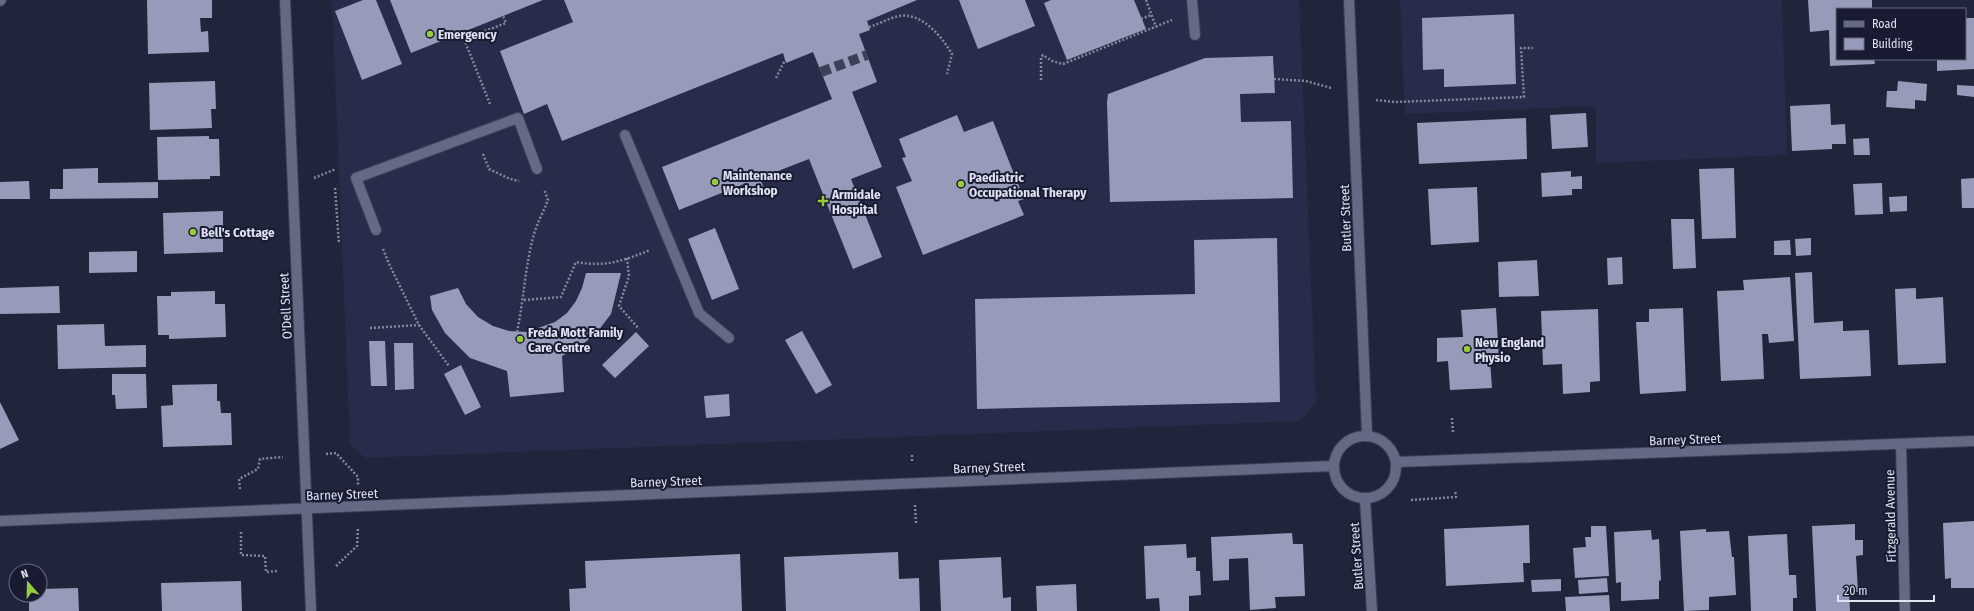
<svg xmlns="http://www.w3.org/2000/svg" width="1974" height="611" font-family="'Fira Sans Condensed',sans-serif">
	<rect width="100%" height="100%" fill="#21253c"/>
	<path fill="#282c4a" d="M 332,0 L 1299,0 L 1316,403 L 1299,421 L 365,458 L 350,444 Z
		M 1400,0 L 1782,0 L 1787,155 L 1596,163 L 1596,106 L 1405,114 Z"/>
	<path fill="#959bb8" d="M 147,0 L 212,0 L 212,18 L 200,18 L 201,32 L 208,31 L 209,52 L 148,54 Z
		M 363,0 L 376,0 L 402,64 L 362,80 L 335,11 Z
		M 390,0 L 543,0 L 411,53 Z
		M 564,0 L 917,0 L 867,21 L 870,30 L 859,34 L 877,82 L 852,92 L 882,167 L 851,179 L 882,257 L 853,269 L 809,159 L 760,178 L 765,191 L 749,197 L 744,184 L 679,210 L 662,167 L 832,99 L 813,52 L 786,63 L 783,53 L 562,141 L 547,104 L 524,114 L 500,51 L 573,22 Z
		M 959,0 L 1025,0 L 1035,26 L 978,49 Z
		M 1051,0 L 1134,0 L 1146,29 L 1067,60 L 1044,3 Z
		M 1808,0 L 1872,0 L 1872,9 L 1837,9 L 1837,59 L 1874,59 L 1875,64 L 1830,66 L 1829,30 L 1810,32 Z
		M 1514,14 L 1516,84 L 1444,87 L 1444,69 L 1423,70 L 1422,18 Z
		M 1965,18 L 1974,18 L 1974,69 L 1937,71 L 1937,59 L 1965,59 Z
		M 1273,56 L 1275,93 L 1240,94 L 1241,122 L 1291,121 L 1293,198 L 1110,202 L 1107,102 L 1108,94 L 1205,58 Z
		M 215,81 L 216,109 L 211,109 L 212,128 L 150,130 L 149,83 Z
		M 1898,81 L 1927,84 L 1926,101 L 1915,100 L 1915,109 L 1886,107 L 1887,91 L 1897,91 Z
		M 1957,85 L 1974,86 L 1974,97 L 1957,95 Z
		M 1830,104 L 1831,125 L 1845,124 L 1846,144 L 1832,144 L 1832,149 L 1792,151 L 1790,106 Z
		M 1586,113 L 1588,147 L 1552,149 L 1550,115 Z
		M 957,115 L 964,132 L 993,121 L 1024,199 L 1018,201 L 1024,215 L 923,255 L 896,187 L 912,181 L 902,158 L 906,157 L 899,139 Z
		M 1526,118 L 1527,159 L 1419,164 L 1417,123 Z
		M 209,136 L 209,139 L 219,139 L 220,176 L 210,176 L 210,179 L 158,180 L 157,137 Z
		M 1869,138 L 1870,155 L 1854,155 L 1853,139 Z
		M 98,168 L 98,183 L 158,182 L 158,198 L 50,199 L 50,189 L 63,189 L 63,169 Z
		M 1734,168 L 1736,238 L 1702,239 L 1699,169 Z
		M 1571,171 L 1571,177 L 1582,176 L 1582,189 L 1572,189 L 1572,195 L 1542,197 L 1541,173 Z
		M 1974,178 L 1974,208 L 1962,208 L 1961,179 Z
		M 29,181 L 30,199 L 0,199 L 0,182 Z
		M 1882,183 L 1883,214 L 1855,215 L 1853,184 Z
		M 1477,187 L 1479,242 L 1431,245 L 1428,189 Z
		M 1907,196 L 1907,211 L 1890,212 L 1889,197 Z
		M 223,211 L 223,252 L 164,254 L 163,213 Z
		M 1671,219 L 1694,219 L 1696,268 L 1673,269 Z
		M 715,228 L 739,289 L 712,300 L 688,239 Z
		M 1277,238 L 1280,402 L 977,409 L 975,299 L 1195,294 L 1194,240 Z
		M 1811,238 L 1811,255 L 1796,256 L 1795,239 Z
		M 1790,240 L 1791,255 L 1774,255 L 1774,241 Z
		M 137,251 L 137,272 L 89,273 L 89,252 Z
		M 1622,257 L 1623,284 L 1608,285 L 1607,258 Z
		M 1537,260 L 1539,296 L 1499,297 L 1498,262 Z
		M 1812,272 L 1814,323 L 1843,321 L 1843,331 L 1869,330 L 1871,376 L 1800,379 L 1795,273 Z
		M 586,273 L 621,273 L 611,314 L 598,331 L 581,346 L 562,356 L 564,392 L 510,397 L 507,371 L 470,358 L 445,333 L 432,310 L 430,296 L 458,288 L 466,304 L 478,317 L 493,326 L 509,331 L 527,332 L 555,322 L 567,313 L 576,301 L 582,288 Z
		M 1790,277 L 1794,341 L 1769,343 L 1768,334 L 1762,334 L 1764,379 L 1721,381 L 1717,291 L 1744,290 L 1743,280 Z
		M 59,286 L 60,313 L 0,314 L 0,288 Z
		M 1916,288 L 1916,299 L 1943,297 L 1946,363 L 1898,365 L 1895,289 Z
		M 215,291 L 215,304 L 225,304 L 226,337 L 169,339 L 169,335 L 158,335 L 157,296 L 171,296 L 171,292 Z
		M 1496,308 L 1499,360 L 1490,360 L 1492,388 L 1450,390 L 1448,361 L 1437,362 L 1437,338 L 1463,337 L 1461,310 Z
		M 1683,308 L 1686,391 L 1640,394 L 1636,322 L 1649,322 L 1649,309 Z
		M 1598,309 L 1600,381 L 1590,382 L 1590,392 L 1563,394 L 1562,364 L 1543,365 L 1541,311 Z
		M 104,324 L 105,346 L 146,345 L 146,367 L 58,369 L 57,325 Z
		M 802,331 L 832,385 L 816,394 L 785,340 Z
		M 636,332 L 649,346 L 615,378 L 602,365 Z
		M 369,341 L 385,341 L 387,386 L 371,386 Z
		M 394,343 L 413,343 L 414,389 L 395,390 Z
		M 461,365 L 481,407 L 465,415 L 444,374 Z
		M 112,374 L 146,374 L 147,408 L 116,409 L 115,395 L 112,395 Z
		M 217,384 L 217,401 L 220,401 L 221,413 L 231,413 L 232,445 L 163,447 L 161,406 L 173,405 L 172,385 Z
		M 729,394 L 730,416 L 706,418 L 704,396 Z
		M 0,402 L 19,440 L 0,449 Z
		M 1974,521 L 1974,588 L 1951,588 L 1951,578 L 1945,579 L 1943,523 Z
		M 1855,524 L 1855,540 L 1863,540 L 1863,555 L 1856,556 L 1858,592 L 1849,592 L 1850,611 L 1816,611 L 1812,526 Z
		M 1529,525 L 1530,563 L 1523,563 L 1524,582 L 1446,586 L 1444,529 Z
		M 1591,526 L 1606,526 L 1609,576 L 1575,578 L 1573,548 L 1586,547 L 1585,537 L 1591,537 Z
		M 1706,529 L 1706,532 L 1729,531 L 1732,557 L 1734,557 L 1736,595 L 1709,597 L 1709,610 L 1684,611 L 1680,531 Z
		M 1651,530 L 1652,540 L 1659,539 L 1661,581 L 1659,580 L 1659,599 L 1621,601 L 1621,582 L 1616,583 L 1614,532 Z
		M 1292,533 L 1293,544 L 1303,544 L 1305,596 L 1275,597 L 1276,608 L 1250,610 L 1248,558 L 1229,559 L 1229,580 L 1213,581 L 1211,537 Z
		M 1787,534 L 1789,575 L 1796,575 L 1797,598 L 1793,598 L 1793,611 L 1751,611 L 1748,536 Z
		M 1186,544 L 1187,558 L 1196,557 L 1196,571 L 1200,571 L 1201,595 L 1189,596 L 1189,611 L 1160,611 L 1159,598 L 1146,599 L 1144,546 Z
		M 898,552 L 899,579 L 919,578 L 920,611 L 786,611 L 784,557 Z
		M 740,554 L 742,611 L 570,611 L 569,589 L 586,588 L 585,561 Z
		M 1001,557 L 1003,598 L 1011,597 L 1011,611 L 941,611 L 939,560 Z
		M 1607,578 L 1608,592 L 1579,594 L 1578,580 Z
		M 1561,579 L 1561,591 L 1532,592 L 1531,580 Z
		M 241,581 L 242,611 L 162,611 L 161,583 Z
		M 1076,584 L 1077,611 L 1037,611 L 1036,586 Z
		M 78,588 L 79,611 L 29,611 L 29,595 L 40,595 L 40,589 Z
		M 1609,595 L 1610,611 L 1566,611 L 1565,597 Z"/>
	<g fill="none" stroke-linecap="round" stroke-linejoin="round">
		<path stroke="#3d4157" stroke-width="10" stroke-dasharray="10 5" stroke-linecap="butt" d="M 821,72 L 867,55"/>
		<g stroke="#3e4054" stroke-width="12">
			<path id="minor" d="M 285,0 L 311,611
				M 1192,0 L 1195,35
				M 1349,0 L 1367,435
				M 0,1 L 1,0
				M 625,135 L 699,313 L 729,338
				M 376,230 L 356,178 L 518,118 L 537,169
				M1334 467a31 31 0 1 1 62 0a31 31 0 1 1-62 0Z
				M 1901,444 L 1905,611
				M 1397,462 L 1974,441
				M 1365,499 L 1372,611
				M 0,521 L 1333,466"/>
		</g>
		<path stroke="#83879a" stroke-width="2.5" stroke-dasharray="2 2" stroke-linecap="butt" d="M 1146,0 L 1156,27
			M 1141,19 L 1151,15
			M 869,27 C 879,24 889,18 899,16 C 922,12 942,37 952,54 L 947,74
			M 776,78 L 785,60
			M 1274,79 L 1306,81 L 1331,88
			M 1041,80 L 1041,57 L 1043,55 L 1052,61 L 1063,64 L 1172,20
			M 1376,100 L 1395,102 L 1524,97 L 1521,48 L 1533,48
			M 490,104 L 464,39 L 506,23 L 503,16
			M 483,154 L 489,169 L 510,179 L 519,181
			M 314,178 L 336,169
			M 335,188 L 339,244
			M 383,249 L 390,266 L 419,325 L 449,366
			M 627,258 L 629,276 L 619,306 L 639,329
			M 524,300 L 561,297 L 576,262 C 606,267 623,261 650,250
			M 370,328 L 419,325
			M 517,332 C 524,299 525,266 534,234 C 537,223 544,211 548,200 L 544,189
			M 1452,418 L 1453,432
			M 326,454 L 336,453 L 358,477 L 358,485
			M 912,455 L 912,462
			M 240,489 L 239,479 L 258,469 L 260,459 L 283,457
			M 1411,500 L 1456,497 L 1455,490
			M 915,505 L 916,524
			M 241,532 L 241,555 L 265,556 L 266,572 L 277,571
			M 336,566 L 357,546 L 358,528"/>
		<use href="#minor" stroke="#646984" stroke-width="10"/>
	</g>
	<g fill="#95cc3b" stroke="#181b31" stroke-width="1.5">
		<circle cx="430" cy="34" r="4"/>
		<circle cx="715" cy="182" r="4"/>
		<circle cx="961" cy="184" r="4"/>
		<path d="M821 195h4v4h4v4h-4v4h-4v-4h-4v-4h4z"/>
		<circle cx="193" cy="232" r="4"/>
		<circle cx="520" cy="339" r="4"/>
		<circle cx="1467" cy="349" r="4"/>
	</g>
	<g text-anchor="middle" stroke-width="4" stroke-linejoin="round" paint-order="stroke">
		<g font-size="13" font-weight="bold" fill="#dee2f1" stroke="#181b31" text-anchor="start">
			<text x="438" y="39">Emergency</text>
			<text x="723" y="180">Maintenance<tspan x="723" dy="15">Workshop</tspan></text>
			<text x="969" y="182">Paediatric<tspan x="969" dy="15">Occupational Therapy</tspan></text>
			<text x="832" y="199">Armidale<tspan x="832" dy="15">Hospital</tspan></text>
			<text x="201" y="237">Bell's Cottage</text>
			<text x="528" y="337">Freda Mott Family<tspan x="528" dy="15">Care Centre</tspan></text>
			<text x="1475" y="347">New England<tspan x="1475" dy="15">Physio</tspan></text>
		</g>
		<g font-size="13" fill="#dee2f1" stroke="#181b31">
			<text transform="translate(1345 218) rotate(-92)" y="5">Butler Street</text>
			<text transform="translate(285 306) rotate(-93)" y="5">O'Dell Street</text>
			<text transform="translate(1685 439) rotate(-2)" y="5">Barney Street</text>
			<text transform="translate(989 467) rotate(-2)" y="5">Barney Street</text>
			<text transform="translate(666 481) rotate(-2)" y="5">Barney Street</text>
			<text transform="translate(342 494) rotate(-2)" y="5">Barney Street</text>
			<text transform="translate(1890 516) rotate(-91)" y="5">Fitzgerald Avenue</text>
			<text transform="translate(1356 556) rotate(-94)" y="5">Butler Street</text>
		</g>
	</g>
	<rect x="1836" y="8" width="130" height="52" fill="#181b31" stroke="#676b7e"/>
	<rect x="1844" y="21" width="20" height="6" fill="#646984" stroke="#676b7e"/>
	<text x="1872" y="28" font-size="12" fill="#dee2f1">Road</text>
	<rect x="1844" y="38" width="20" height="12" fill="#959bb8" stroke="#676b7e"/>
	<text x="1872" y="48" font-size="12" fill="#dee2f1">Building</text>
	<g transform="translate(28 583) rotate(340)"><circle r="19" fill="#181b31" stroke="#676b7e"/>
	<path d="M0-3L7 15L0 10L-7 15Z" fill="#95cc3b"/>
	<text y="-6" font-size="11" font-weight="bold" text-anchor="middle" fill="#dee2f1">N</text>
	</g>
	<path d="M1838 595v6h96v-6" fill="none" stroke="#dee2f1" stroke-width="2"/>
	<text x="1844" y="595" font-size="12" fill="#dee2f1" stroke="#181b31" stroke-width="3" paint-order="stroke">20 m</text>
</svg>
